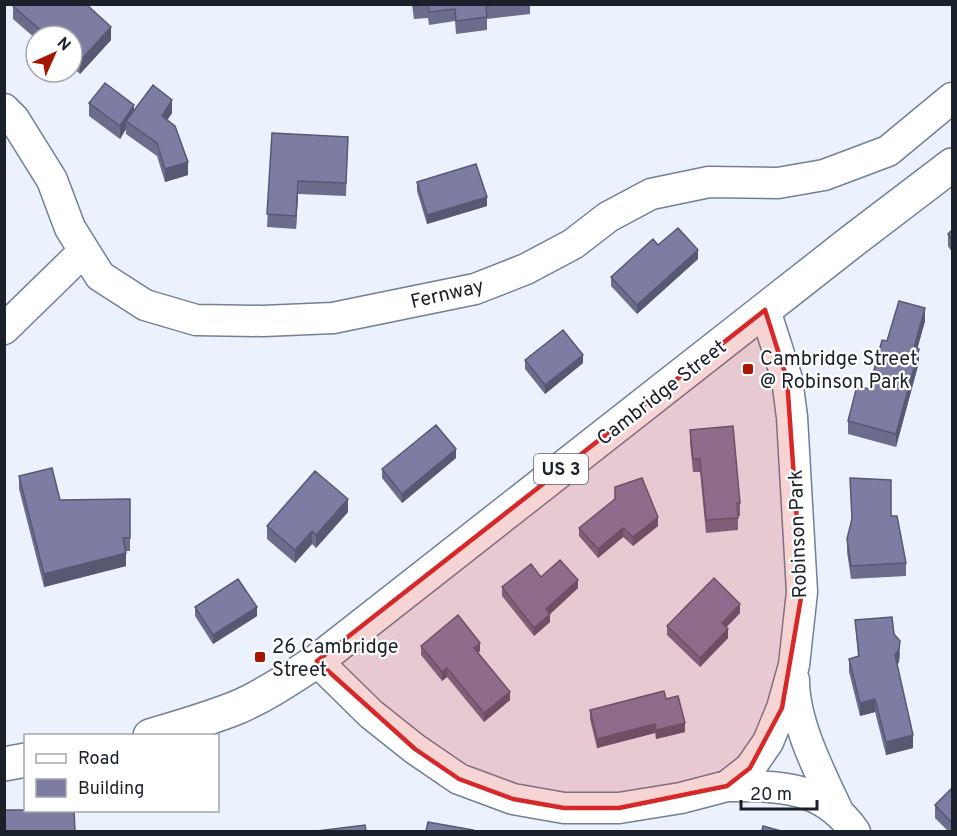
<svg xmlns="http://www.w3.org/2000/svg" width="957" height="836" font-family="Overpass,sans-serif">
	<rect width="100%" height="100%" fill="#ebf2fd"/>
	<g fill="none" stroke-linecap="round" stroke-linejoin="round">
		<g stroke="#6f8098" stroke-width="33">
			<path id="street" d="M 4,109 L 14,119 L 52,180 L 70,228 L 100,276 L 145,305 L 196,320 L 263,321 L 333,318 L 475,289 L 526,269 L 573,244 L 608,217 L 651,194 L 709,182 L 778,183 L 824,175 L 888,151 L 952,98
				M 4,329 L 84,251
				M 317,661 L 371,714 L 415,749 L 459,779 L 513,799 L 564,808 L 619,808 L 681,798 L 727,786 L 750,768 L 768,742 L 782,708 L 794,665 L 802,592 L 792,417 L 787,379 L 765,310
				M 794,680 C 794,722 819,771 837,809
				M 727,786 C 778,786 823,785 855,832"/>
		</g>
		<g stroke="#6f8098" stroke-width="36">
			<path id="highway" d="M 150,736 C 179,727 209,719 238,707 C 266,695 292,677 317,661 L 851,242 L 952,165
				M 4,764 L 26,760"/>
		</g>
		<use href="#street" stroke="#fff" stroke-width="30"/>
		<use href="#highway" stroke="#fff" stroke-width="33"/>
	</g>
	<path fill="#6c6c8d" d="M 412,4 L 530,4 L 530,14 L 487,19 L 487,30 L 456,34 L 455,21 L 429,25 L 428,18 L 414,19 Z
		M 13,6 L 111,40 L 80,74 L 72,67 L 72,36 L 36,36 L 36,39 L 13,19 Z
		M 89,103 L 134,110 L 172,113 L 167,120 L 188,175 L 165,182 L 157,156 L 126,134 L 126,129 L 120,139 L 89,116 Z
		M 272,133 L 348,137 L 346,196 L 298,194 L 296,229 L 267,227 Z
		M 417,182 L 487,206 L 427,224 L 417,191 Z
		M 952,230 L 952,252 L 948,246 L 948,234 Z
		M 698,259 L 637,314 L 611,286 L 611,277 Z
		M 925,321 L 917,349 L 919,362 L 896,447 L 848,434 L 848,421 L 869,389 L 887,341 Z
		M 525,360 L 583,363 L 545,394 L 525,369 Z
		M 690,430 L 740,503 L 740,516 L 738,516 L 738,530 L 706,533 L 700,472 L 693,472 L 690,443 Z
		M 456,458 L 402,503 L 382,478 L 382,469 Z
		M 19,476 L 60,500 L 130,499 L 130,551 L 126,551 L 126,566 L 44,587 L 19,489 Z
		M 850,478 L 891,516 L 906,563 L 906,576 L 851,579 L 847,552 L 847,539 L 852,521 Z
		M 348,512 L 316,548 L 312,544 L 295,563 L 267,539 L 267,526 Z
		M 658,526 L 633,546 L 623,537 L 598,558 L 579,536 L 579,528 Z
		M 541,577 L 578,588 L 550,614 L 550,622 L 534,636 L 502,596 L 502,587 Z
		M 195,607 L 257,616 L 213,644 L 195,616 Z
		M 740,613 L 726,627 L 728,638 L 700,667 L 667,635 L 667,626 Z
		M 855,620 L 894,634 L 900,654 L 899,662 L 897,665 L 913,748 L 886,755 L 875,712 L 860,716 L 849,672 L 849,659 L 858,656 Z
		M 421,646 L 480,651 L 478,653 L 510,700 L 484,722 L 447,677 L 442,681 L 421,655 Z
		M 590,710 L 685,732 L 656,739 L 655,733 L 597,748 L 590,719 Z
		M 952,788 L 952,831 L 948,831 L 935,818 L 935,805 Z"/>
	<path fill="#585873" d="M 111,27 L 111,40 L 80,74 L 80,61 Z
		M 172,100 L 172,113 L 162,129 L 162,116 Z
		M 134,105 L 134,118 L 126,121 L 126,129 L 120,139 L 120,126 Z
		M 188,162 L 188,175 L 165,182 L 165,169 Z
		M 298,181 L 298,194 L 296,229 L 296,216 Z
		M 487,197 L 487,206 L 427,224 L 427,215 Z
		M 698,250 L 698,259 L 637,314 L 637,305 Z
		M 925,308 L 925,321 L 914,361 L 914,348 Z
		M 919,349 L 919,362 L 896,447 L 896,434 Z
		M 583,355 L 583,363 L 545,394 L 545,385 Z
		M 456,449 L 456,458 L 402,503 L 402,494 Z
		M 348,499 L 348,512 L 316,548 L 316,535 Z
		M 658,517 L 658,526 L 633,546 L 633,537 Z
		M 623,528 L 623,537 L 598,558 L 598,549 Z
		M 312,531 L 312,544 L 295,563 L 295,550 Z
		M 126,553 L 126,566 L 44,587 L 44,574 Z
		M 578,580 L 578,588 L 547,617 L 550,614 L 550,622 L 534,636 L 534,628 L 546,609 Z
		M 740,604 L 740,613 L 722,632 L 722,623 Z
		M 257,607 L 257,616 L 213,644 L 213,635 Z
		M 728,629 L 728,638 L 700,667 L 700,658 Z
		M 900,641 L 899,662 L 895,668 L 895,655 Z
		M 480,643 L 480,651 L 474,657 L 474,648 Z
		M 447,668 L 447,677 L 442,681 L 442,672 Z
		M 510,692 L 510,700 L 484,722 L 484,713 Z
		M 875,699 L 875,712 L 860,716 L 860,703 Z
		M 685,723 L 685,732 L 656,739 L 656,730 Z
		M 655,724 L 655,733 L 597,748 L 597,739 Z
		M 913,735 L 913,748 L 886,755 L 886,742 Z"/>
	<path fill="#7d7da4" stroke="#585873" stroke-width="1.5" d="M 14,4 L 86,4 L 111,27 L 80,61 L 72,54 L 72,36 L 47,36 L 13,6 Z
		M 414,4 L 500,4 L 486,6 L 487,17 L 456,21 L 455,9 L 429,12 L 428,5 L 414,6 Z
		M 105,83 L 134,105 L 120,126 L 89,103 Z
		M 153,85 L 172,100 L 162,116 L 175,126 L 188,162 L 165,169 L 157,143 L 126,121 Z
		M 272,133 L 348,137 L 346,183 L 298,181 L 296,216 L 267,214 Z
		M 476,164 L 487,197 L 427,215 L 417,182 Z
		M 678,228 L 698,250 L 637,305 L 611,277 L 653,239 L 658,245 Z
		M 952,230 L 952,239 L 948,234 Z
		M 899,301 L 925,308 L 914,348 L 919,349 L 896,434 L 848,421 L 857,386 L 869,389 L 882,340 L 887,341 Z
		M 563,330 L 583,355 L 545,385 L 525,360 Z
		M 436,425 L 456,449 L 402,494 L 382,469 Z
		M 733,426 L 740,503 L 737,503 L 738,518 L 706,520 L 700,459 L 693,459 L 690,430 Z
		M 52,468 L 60,500 L 130,499 L 130,538 L 123,538 L 126,553 L 44,574 L 19,476 Z
		M 315,471 L 348,499 L 316,535 L 312,531 L 295,550 L 267,526 Z
		M 642,478 L 658,517 L 633,537 L 623,528 L 598,549 L 579,528 L 615,499 L 615,487 Z
		M 850,478 L 891,480 L 891,516 L 897,516 L 906,563 L 851,566 L 847,539 L 852,519 Z
		M 560,560 L 578,580 L 546,609 L 550,614 L 534,628 L 502,587 L 531,564 L 541,577 Z
		M 714,578 L 740,604 L 722,623 L 728,629 L 700,658 L 667,626 Z
		M 238,579 L 257,607 L 213,635 L 195,607 Z
		M 458,615 L 480,643 L 474,648 L 510,692 L 484,713 L 447,668 L 442,672 L 421,646 Z
		M 892,617 L 894,634 L 900,641 L 899,649 L 895,655 L 913,735 L 886,742 L 875,699 L 860,703 L 849,659 L 859,656 L 855,620 Z
		M 664,691 L 666,699 L 678,696 L 685,723 L 656,730 L 655,724 L 597,739 L 590,710 Z
		M 952,788 L 952,823 L 935,805 Z
		M 4,810 L 74,810 L 75,831 L 4,831 Z
		M 428,822 L 473,830 L 472,831 L 426,831 Z
		M 365,825 L 366,831 L 317,831 Z
		M 763,826 L 781,831 L 762,831 Z"/>
	<path fill="#d62828" fill-opacity="0.2" stroke="#d62828" stroke-width="4.5" stroke-linejoin="round" d="M 765,310 L 787,379 L 802,592 L 782,708 L 750,768 L 727,786 L 619,808 L 564,808 L 513,799 L 459,779 L 415,749 L 317,661 Z"/>
	<g fill="#a71700" stroke="#fff" stroke-width="2">
		<rect x="742" y="363" width="12" height="12" rx="3"/>
		<rect x="254" y="651" width="12" height="12" rx="3"/>
	</g>
	<g text-anchor="middle" stroke-width="4.5" stroke-linejoin="round" paint-order="stroke">
		<rect fill="#fff" stroke="#5f646b" stroke-width="1.5" x="534" y="454" width="54" height="30" rx="4.5"/>
		<g font-size="18" font-weight="bold" fill="#1a212b">
			<text x="561" y="475">US 3</text>
		</g>
		<g font-size="20" fill="#1a212b" stroke="#fff">
			<text transform="translate(447 293) rotate(-13)" y="7">Fernway</text>
			<text transform="translate(661 392) rotate(-38)" y="7">Cambridge Street</text>
			<text transform="translate(797 534) rotate(-92)" y="7">Robinson Park</text>
		</g>
		<g font-size="20" fill="#1a212b" stroke="#fff" text-anchor="start">
			<text x="760" y="365">Cambridge Street<tspan x="760" dy="23">@ Robinson Park</tspan></text>
			<text x="272" y="653">26 Cambridge<tspan x="272" dy="23">Street</tspan></text>
		</g>
	</g>
	<rect width="957" height="836" fill="none" stroke="#1a212b" stroke-width="12"/>
	<rect x="24" y="734" width="195" height="78" fill="#ffffff" stroke="#a3a6aa" stroke-width="1.5"/>
	<rect x="36" y="754" width="30" height="9" fill="#ffffff" stroke="#a3a6aa" stroke-width="1.5"/>
	<text x="78" y="764" font-size="18" fill="#1a212b">Road</text>
	<rect x="36" y="779" width="30" height="18" fill="#7d7da4" stroke="#a3a6aa" stroke-width="1.5"/>
	<text x="78" y="794" font-size="18" fill="#1a212b">Building</text>
	<g transform="translate(54 54) rotate(45)"><circle r="28" fill="#ffffff" stroke="#a3a6aa" stroke-width="1.5"/>
	<path d="M0-4.5L10 22L0 15L-10 22Z" fill="#a71700"/>
	<text y="-9" font-size="16" font-weight="bold" text-anchor="middle" fill="#1a212b">N</text>
	</g>
	<path d="M741 800v9h76v-9" fill="none" stroke="#1a212b" stroke-width="3"/>
	<text x="750" y="800" font-size="18" fill="#1a212b" stroke="#ffffff" stroke-width="4.5" paint-order="stroke">20 m</text>
</svg>
